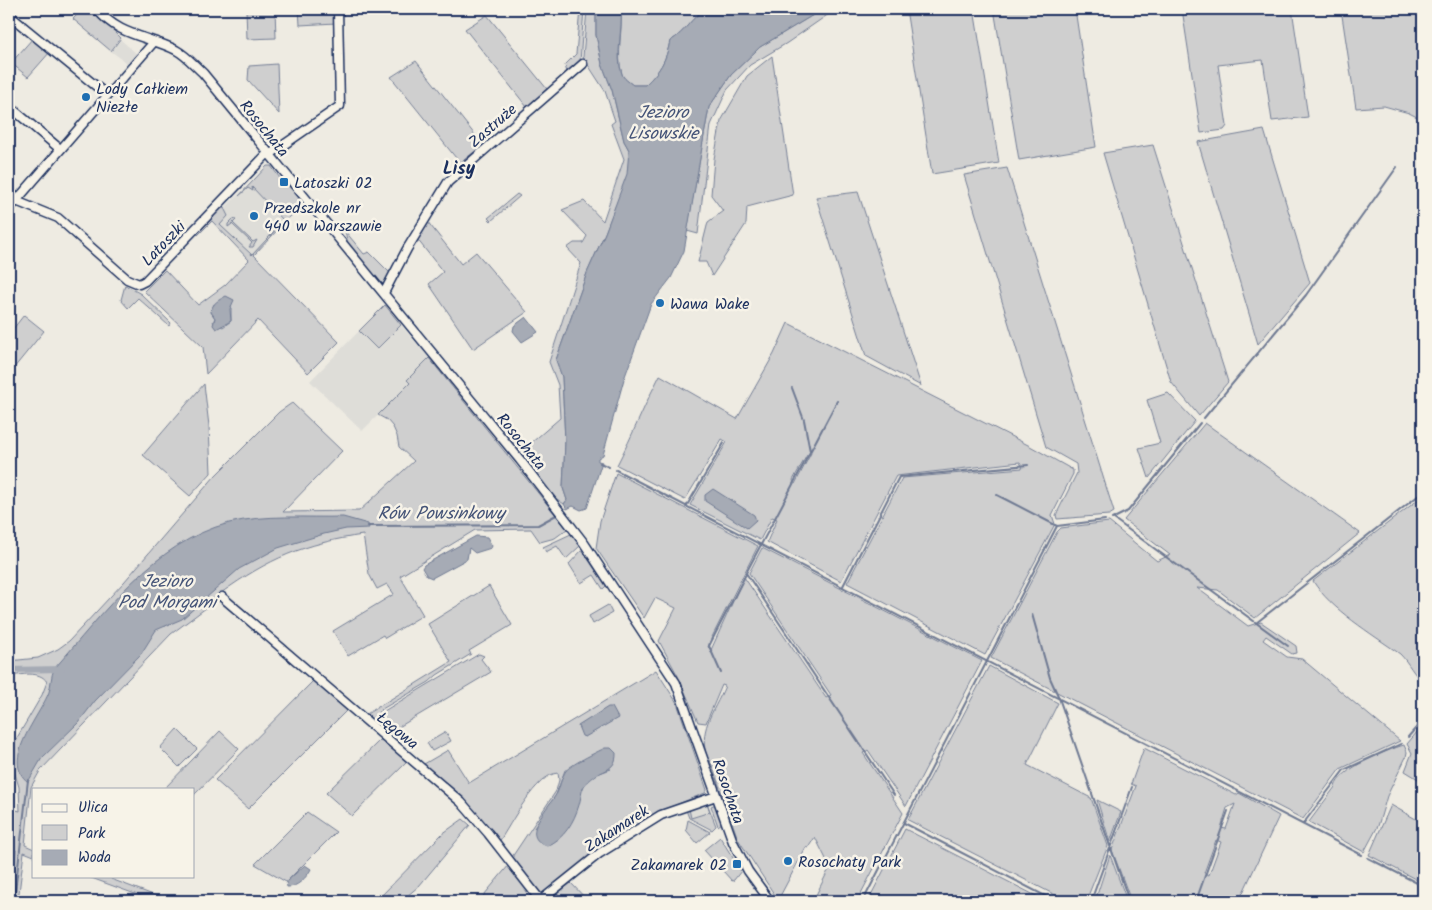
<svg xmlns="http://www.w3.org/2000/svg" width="1432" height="910" font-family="Kalam,sans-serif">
	<rect width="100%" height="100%" fill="#eeebe2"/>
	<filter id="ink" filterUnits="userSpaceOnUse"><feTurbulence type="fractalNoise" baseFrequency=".02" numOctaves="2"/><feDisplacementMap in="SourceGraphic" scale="10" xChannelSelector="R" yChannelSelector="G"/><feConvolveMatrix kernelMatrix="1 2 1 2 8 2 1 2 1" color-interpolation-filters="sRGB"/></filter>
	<g filter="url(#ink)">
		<path fill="#deddd8" d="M 121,40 L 137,54 L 128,64 L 111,51 Z
			M 267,167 L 301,206 L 249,260 L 211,221 Z
			M 401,325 L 429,358 L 407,380 L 411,383 L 362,431 L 310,381 L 359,331 L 378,349 Z
			M 707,803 L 710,812 L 691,818 L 689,809 Z"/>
		<path fill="#cfcfcf" stroke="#757f96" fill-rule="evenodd" d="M 83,9 L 92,9 L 121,38 L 111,51 L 73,19 Z
			M 246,9 L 275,9 L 276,38 L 247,39 Z
			M 299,9 L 335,9 L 336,23 L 300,25 Z
			M 580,9 L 584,9 L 580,62 L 567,73 L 565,65 L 576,54 Z
			M 587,9 L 596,9 L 596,35 L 602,64 L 612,90 L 624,141 L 629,150 L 628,174 L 605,233 L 587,273 L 556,360 L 562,376 L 565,441 L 563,488 L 567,500 L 564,504 L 554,497 L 505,435 L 508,433 L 523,450 L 560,418 L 558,385 L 549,362 L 581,263 L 567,248 L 574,243 L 583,243 L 587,236 L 562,210 L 584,201 L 603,221 L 624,159 L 611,124 L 615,121 L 605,91 L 583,57 Z
			M 621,9 L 706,9 C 691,17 685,33 670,41 C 666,61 660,71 645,85 L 633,85 C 629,82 623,78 622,74 C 616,56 623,29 621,9 Z
			M 823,9 L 836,9 L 787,43 L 750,65 L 727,90 L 711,125 L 698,234 L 687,231 L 709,107 L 731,75 L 760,47 Z
			M 906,9 L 974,9 L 999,163 L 932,174 Z
			M 994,9 L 1075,9 L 1096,147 L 1019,160 Z
			M 1182,9 L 1292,9 L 1308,117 L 1272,121 L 1263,60 L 1218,65 L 1227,126 L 1224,130 L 1201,133 Z
			M 1341,9 L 1423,9 L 1423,120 L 1409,113 L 1384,106 L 1356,108 Z
			M 487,15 L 547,89 L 527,107 L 465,29 Z
			M 33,38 L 50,52 L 28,77 L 11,63 Z
			M 772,56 L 793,195 L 747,207 L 746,224 L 712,276 L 706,262 L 698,262 L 708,222 L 723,211 L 711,195 L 714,159 L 721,121 L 747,76 Z
			M 416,61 L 483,145 L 460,163 L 391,77 Z
			M 277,64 L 279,114 L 248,80 L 249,66 Z
			M 1264,130 L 1310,283 L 1258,344 L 1198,142 Z
			M 1153,145 L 1228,382 L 1199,416 L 1171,382 L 1103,153 Z
			M 267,166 L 271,166 L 285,185 L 287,184 L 303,203 L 254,255 L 339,342 L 308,373 L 258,320 L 206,374 L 203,347 L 144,291 L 165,270 L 198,305 L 225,285 L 249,260 L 212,221 L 198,235 L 197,233 L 218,209 L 224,208 L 228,216 L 220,225 L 252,255 L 284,221 L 252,187 L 253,191 L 248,188 L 239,196 ZM 214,304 L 231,306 L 231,321 L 223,327 L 213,322 L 215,318 L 211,312 Z
			M 1007,168 L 1114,512 L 1109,515 L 1057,519 L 1056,515 L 1077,473 L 1076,464 L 1046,447 L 964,175 Z
			M 858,192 L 921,386 L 866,356 L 816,197 Z
			M 517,194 L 520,196 L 491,221 L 488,218 Z
			M 233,219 L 236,220 L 233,223 L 253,242 L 257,240 L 253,247 L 249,247 L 252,243 L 232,224 L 228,227 L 228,224 Z
			M 427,221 L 461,264 L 476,252 L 527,312 L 473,349 L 429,284 L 443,272 L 417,239 Z
			M 345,231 L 364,254 L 369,252 L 392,275 L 387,285 L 378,283 L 348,244 Z
			M 125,285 L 141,294 L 171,323 L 169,326 L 138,298 L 128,308 L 121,300 Z
			M 385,305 L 401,325 L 377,349 L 359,331 Z
			M 24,315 L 44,331 L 9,374 L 9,334 Z
			M 788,323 L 1030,446 L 1073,470 L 1073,474 L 1052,515 L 1055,524 L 985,655 L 847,583 L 902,478 L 1023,468 L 1020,462 L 896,476 L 841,581 L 767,542 L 777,519 L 772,517 L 760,540 L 690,505 L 727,442 L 722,439 L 685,500 L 617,465 C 633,435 644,405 660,375 L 737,419 L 774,354 ZM 811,453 L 795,484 L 794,484 L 793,480 L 807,455 Z
			M 429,358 L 567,529 L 555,538 L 540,542 L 531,529 L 475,530 L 400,576 L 423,615 L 385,638 L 383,635 L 348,656 L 333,631 L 394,594 L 387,584 L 377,589 L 369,574 L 363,535 C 305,543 268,559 221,593 L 218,599 L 171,634 L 40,771 L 31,787 L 25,845 L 34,849 L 34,856 L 24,852 L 18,901 L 10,901 L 16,850 L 9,848 L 9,808 L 20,811 L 19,787 L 11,761 L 11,748 L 42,695 L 47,682 C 40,670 21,675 9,676 L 9,661 L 38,658 L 58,649 L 69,641 L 124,582 L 215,476 L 279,412 L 292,403 L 342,451 L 283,512 L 359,511 L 414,461 L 399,447 L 397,436 L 393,427 L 387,420 L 378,415 L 410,383 L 407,380 Z
			M 204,384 L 209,426 L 211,473 L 190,496 L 143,455 Z
			M 1168,393 L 1195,421 L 1149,478 L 1139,448 L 1160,443 L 1147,400 Z
			M 1205,423 L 1360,533 L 1255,618 L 1218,590 L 1197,588 L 1248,626 L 1261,622 L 1296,646 L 1297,653 L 1292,654 L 1266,636 L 1263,640 L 1287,657 L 1302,659 L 1400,741 L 1340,769 L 1303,819 L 991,658 L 1057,532 L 1061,528 L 1109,522 L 1157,561 L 1170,555 L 1124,520 Z
			M 616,473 L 758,546 L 710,641 L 708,647 L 711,650 L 744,577 L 826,698 L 831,695 L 749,573 L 762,548 L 982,661 L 906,806 L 868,750 L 863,753 L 903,813 L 857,901 L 813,901 L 830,867 L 815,837 L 808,848 L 806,847 L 778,900 L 738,839 L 710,760 L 708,761 C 697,730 713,714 725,686 L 722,685 L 706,723 L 698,722 L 678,676 L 659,641 L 676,608 L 655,598 L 644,618 L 596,548 L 600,521 Z
			M 1423,496 L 1423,682 C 1413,674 1409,663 1400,654 C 1372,634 1330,609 1313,581 Z
			M 571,534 L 580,546 L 566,559 L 557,546 L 546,552 L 543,547 Z
			M 582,550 L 606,586 L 603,589 L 594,575 L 581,583 L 569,564 Z
			M 489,586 L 512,625 L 469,651 L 471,654 L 437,675 L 429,682 L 382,709 L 372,721 L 365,715 L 451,662 L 428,624 Z
			M 608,605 L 612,613 L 593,624 L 589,616 Z
			M 479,654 L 484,656 L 481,659 L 491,672 L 387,734 L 375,723 L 384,711 Z
			M 989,666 L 1058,703 L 1027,765 L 1091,798 L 1108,846 L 1086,901 L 1067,901 L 908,820 Z
			M 656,670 L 677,703 L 707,790 L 705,793 L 661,811 L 593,855 L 542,896 L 512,857 L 556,791 L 559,780 L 558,773 C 536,774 511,824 499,842 L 469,807 L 424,764 L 448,750 L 469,783 ZM 611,769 L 597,774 L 534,828 L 556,795 L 565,770 Z
			M 314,680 L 348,709 L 248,809 L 215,780 Z
			M 1423,725 L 1423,782 L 1405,771 L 1412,753 L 1407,744 Z
			M 177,729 L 197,749 L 179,767 L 160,748 Z
			M 220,731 L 239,749 L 194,795 L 194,789 L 164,789 Z
			M 446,732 L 451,741 L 432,751 L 427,743 Z
			M 380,740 L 384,740 L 408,761 L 352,816 L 326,793 Z
			M 1404,745 L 1407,752 L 1406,757 L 1387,796 L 1378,826 L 1364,852 L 1309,822 L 1335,787 C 1339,769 1387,750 1404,745 Z
			M 1144,748 L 1236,795 L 1239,793 L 1279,816 L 1239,901 L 1131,901 L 1112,850 L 1136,786 L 1131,784 ZM 1235,804 L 1226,829 L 1221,828 L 1227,808 ZM 1216,840 L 1221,842 L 1209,875 L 1204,873 Z
			M 1097,800 L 1121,812 L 1110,842 Z
			M 707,803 L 716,826 L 712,830 L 689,818 L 686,810 L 689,809 L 691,818 L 710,812 Z
			M 716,804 L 722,823 L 718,826 L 711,806 Z
			M 1391,805 L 1423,823 L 1423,883 L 1369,855 Z
			M 307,812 L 336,832 L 286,882 L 255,864 Z
			M 463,819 L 470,825 L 419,886 L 407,896 L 398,901 L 376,901 L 442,834 Z
			M 688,820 L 710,832 L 697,843 L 686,830 Z
			M 905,829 L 1046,901 L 868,901 Z
			M 720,837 L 741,871 L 734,880 L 732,881 L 704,850 Z
			M 1110,855 L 1127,901 L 1095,901 Z
			M 509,865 L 537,900 L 479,901 Z
			M 86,876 L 114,876 L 111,879 L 169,901 L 154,901 Z
			M 571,883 L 588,901 L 548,901 Z"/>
		<path fill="#a6abb5" stroke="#6e7992" d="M 596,9 L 621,9 C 623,28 615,56 622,74 C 623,78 629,82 633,85 L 645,85 C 660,71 666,61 670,41 C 685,33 691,17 706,9 L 823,9 L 760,47 L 731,75 L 709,107 L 684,251 L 671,278 L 651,304 L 624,379 L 603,455 L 598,458 L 598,461 L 602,462 L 587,508 L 581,510 L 573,506 L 567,509 L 564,504 L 567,500 L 563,488 L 565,441 L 562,377 L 556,360 L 587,273 L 605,233 L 627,174 L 629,150 L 624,141 L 612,90 L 602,64 L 596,35 Z
			M 226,296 L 234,300 L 230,309 L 231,321 L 216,329 L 213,325 L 215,318 L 211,312 C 212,303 219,300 226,296 Z
			M 526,317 L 538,332 L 522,342 L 513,331 L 514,326 Z
			M 713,489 L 754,515 L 756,520 L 747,528 L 705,501 L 705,495 Z
			M 343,517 L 368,524 L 369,528 L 346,529 L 324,534 L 278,548 L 239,569 L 182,619 L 156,630 L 141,654 L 95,701 L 78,723 L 42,758 L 28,782 C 0,760 40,716 49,692 C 51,685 51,676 54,669 C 104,613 153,543 229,523 C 265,514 306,518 343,517 Z
			M 476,536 L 487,537 L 492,546 L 491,548 L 475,553 L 469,548 L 467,559 L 432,578 L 427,576 L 422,568 L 424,565 Z
			M 608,707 L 612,707 L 618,718 L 585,737 L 582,736 L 578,726 Z
			M 605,748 L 611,748 L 616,753 C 617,775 593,769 584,786 C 581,791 581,799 579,805 C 574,822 564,839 547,846 C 518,836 548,809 557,793 C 560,787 561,778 565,772 C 569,765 597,752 605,748 Z
			M 305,865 L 311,869 C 307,877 297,888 287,887 L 286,882 Z"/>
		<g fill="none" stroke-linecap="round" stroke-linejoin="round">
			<path stroke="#6e7992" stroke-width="2" d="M 792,388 L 804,420 L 810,451
				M 837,401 L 746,573 L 894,795
				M 1204,418 L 1306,295 L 1397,167
				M 600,463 L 609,467
				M 616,470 L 1362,855
				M 997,495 L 1057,526 L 1105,520
				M 686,507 L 724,443
				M 1112,519 L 1128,511 L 1200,423
				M 1114,519 L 1288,646
				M 368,526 L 538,525 L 558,514
				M 843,586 L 899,477 L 1028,465
				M 1032,614 L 1050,678 L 1059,698 L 1129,901
				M 1256,623 L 1423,492
				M 721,673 L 709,646 L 746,574
				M 1408,737 L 1423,720
				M 904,823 L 1055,901
				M 1303,824 L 1344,770 L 1401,744
				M 1368,858 L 1423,886
				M 14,901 L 28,780
				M 863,901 L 1057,526
				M 1091,901 L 1132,787
				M 1196,901 L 1228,811"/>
			<path stroke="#a6abb5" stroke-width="6" d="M 9,670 L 62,669"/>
			<g stroke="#1b2f5e" stroke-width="11">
				<path id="minor" d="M 97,9 C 118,36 148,36 176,50 C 187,56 194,65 203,73 L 520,460 L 584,543 L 676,683 L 733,842 L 748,871 L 770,901
					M 9,15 L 107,95
					M 9,106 L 60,149
					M 269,155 L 340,106 L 338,9
					M 16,201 L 58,218 L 127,279 L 139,284 L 145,281 L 268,153
					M 9,209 L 153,43
					M 384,293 L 407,249 L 448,182 L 583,64
					M 222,597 L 461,802 L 488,833 L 541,901
					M 540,901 L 600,853 L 661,815 L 716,796"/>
			</g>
			<use href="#minor" stroke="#f7f3e8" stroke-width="8"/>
		</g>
	</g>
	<g fill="#1f6fb2" stroke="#f7f3e8" stroke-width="2">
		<circle cx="86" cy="97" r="5"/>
		<rect x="279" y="177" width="10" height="10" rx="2.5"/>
		<circle cx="254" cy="216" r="5"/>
		<circle cx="660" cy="303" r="5"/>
		<circle cx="788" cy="861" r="5"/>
		<rect x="732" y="859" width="10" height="10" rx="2.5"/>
	</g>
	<g text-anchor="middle" stroke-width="5" stroke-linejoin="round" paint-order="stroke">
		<g font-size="16" fill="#1b2f5e" stroke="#f7f3e8" text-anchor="start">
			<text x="96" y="94">Lody Całkiem<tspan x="96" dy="18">Niezłe</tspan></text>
			<text x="294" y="188">Latoszki 02</text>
			<text x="264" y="213">Przedszkole nr<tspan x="264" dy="18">440 w Warszawie</tspan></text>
			<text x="670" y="309">Wawa Wake</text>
			<text x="798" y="867">Rosochaty Park</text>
			<text x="727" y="870" text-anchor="end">Zakamarek 02</text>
		</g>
		<g font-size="16" fill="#1b2f5e" stroke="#f7f3e8">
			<text transform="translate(492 125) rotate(-41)" y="6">Zastruże</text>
			<text transform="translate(265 128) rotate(51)" y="6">Rosochata</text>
			<text transform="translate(163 243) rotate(-46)" y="6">Latoszki</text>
			<text transform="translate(522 441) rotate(51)" y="6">Rosochata</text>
			<text transform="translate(398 730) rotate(39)" y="6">Łęgowa</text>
			<text transform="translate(729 791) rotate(71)" y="6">Rosochata</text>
			<text transform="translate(616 828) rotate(-33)" y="6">Zakamarek</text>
		</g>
		<g font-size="18" font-style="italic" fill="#455478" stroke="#f7f3e8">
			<text x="663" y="118">Jezioro<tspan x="663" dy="21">Lisowskie</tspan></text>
			<text x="441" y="519">Rów Powsinkowy</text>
			<text x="167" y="587">Jezioro<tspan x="167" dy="21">Pod Morgami</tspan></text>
		</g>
		<g font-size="18" font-weight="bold" fill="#1b2f5e" stroke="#f7f3e8">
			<text x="459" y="174">Lisy</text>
		</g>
	</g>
	<rect width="1432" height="910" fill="none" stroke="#f7f3e8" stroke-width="30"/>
	<rect x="15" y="15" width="1402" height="880" fill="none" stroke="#1b2f5e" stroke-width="2" filter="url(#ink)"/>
	<rect x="32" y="788" width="162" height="90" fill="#f7f3e8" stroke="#9fa5b1"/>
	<rect x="42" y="804" width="25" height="8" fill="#f7f3e8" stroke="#9fa5b1"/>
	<text x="78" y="812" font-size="15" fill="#1b2f5e">Ulica</text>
	<rect x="42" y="825" width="25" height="15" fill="#cfcfcf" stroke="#9fa5b1"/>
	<text x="78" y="838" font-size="15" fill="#1b2f5e">Park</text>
	<rect x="42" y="850" width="25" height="15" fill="#a6abb5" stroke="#9fa5b1"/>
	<text x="78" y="862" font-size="15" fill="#1b2f5e">Woda</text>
</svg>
